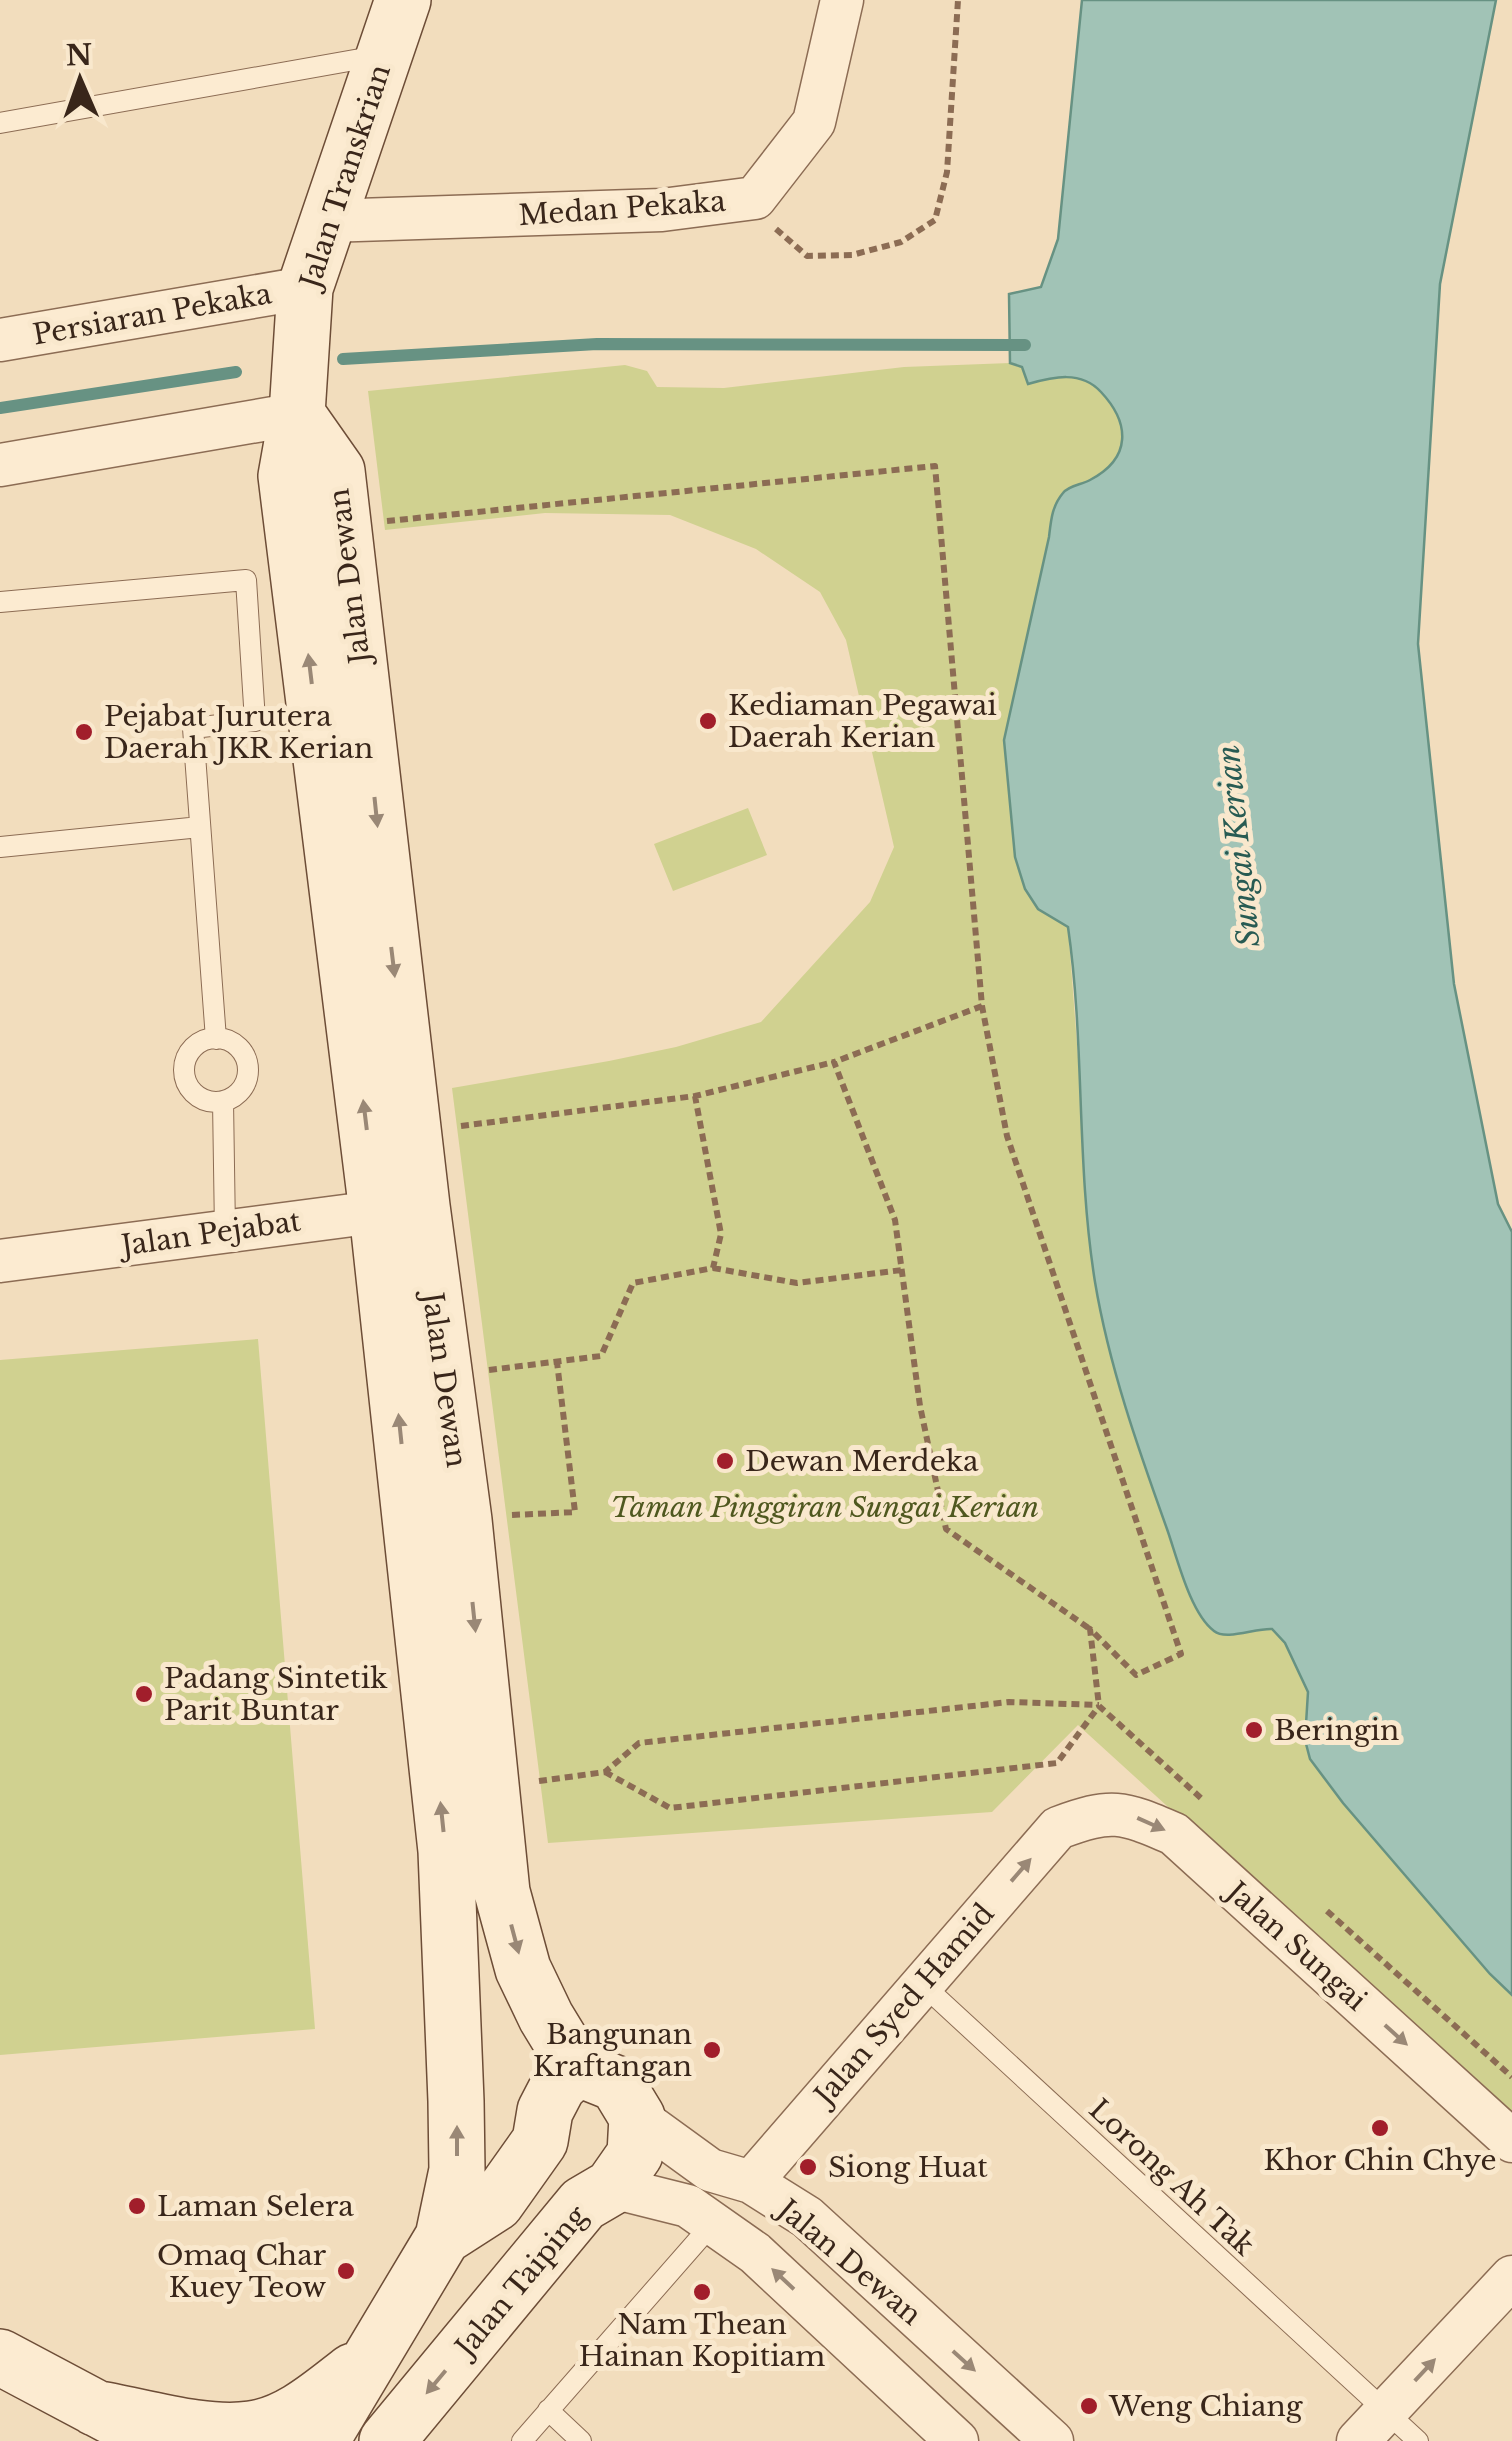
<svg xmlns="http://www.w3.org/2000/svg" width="1512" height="2441" font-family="'Libre Baskerville',serif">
	<rect width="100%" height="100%" fill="#f2ddbd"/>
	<path fill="#d0d190" d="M 1010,363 L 1022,367 L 1029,384 C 1054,377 1081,371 1101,392 C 1130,423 1132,458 1090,480 C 1081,485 1069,485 1063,493 C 1052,506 1051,520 1049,537 L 1004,740 L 1015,857 L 1025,889 L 1039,909 L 1068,926 L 1095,1281 L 1126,1412 L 1186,1584 L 1231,1636 L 1253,1628 L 1272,1629 L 1285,1643 L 1308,1692 L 1305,1740 L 1310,1759 L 1343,1803 L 1490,1974 L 1512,1995 L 1512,2120 L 1078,1725 L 992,1812 L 548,1843 L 452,1088 L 609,1061 L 676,1047 L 761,1022 L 870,902 L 894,847 L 846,640 L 820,592 L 756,549 L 670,515 L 545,513 L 385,530 L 368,391 L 625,365 L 647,371 L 657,387 L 724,388 L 904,367 Z
		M 748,808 L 767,855 L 673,891 L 654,844 Z
		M 258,1339 L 315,2029 L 0,2055 L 0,1360 Z"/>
	<path fill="#a1c3b6" stroke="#679283" stroke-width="2.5" d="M 1082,0 L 1496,0 L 1440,284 L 1418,644 L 1454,984 L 1498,1204 L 1512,1232 L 1512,1995 L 1490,1974 L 1343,1803 L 1310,1759 L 1305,1740 L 1308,1692 L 1285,1643 L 1272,1629 C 1255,1628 1226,1641 1214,1631 C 1190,1613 1177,1557 1167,1529 C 1138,1448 1109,1366 1095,1282 C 1076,1164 1085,1044 1068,927 L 1038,909 L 1025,889 L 1015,857 L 1004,740 L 1049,537 C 1051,520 1052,506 1063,493 C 1069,485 1081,485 1090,480 C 1132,458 1130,423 1101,392 C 1081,370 1053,377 1028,384 L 1022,367 L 1010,363 L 1009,294 L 1041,287 L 1058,239 Z"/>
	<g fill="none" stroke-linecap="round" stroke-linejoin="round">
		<path stroke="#679283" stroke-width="12" d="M 343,359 L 597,344 L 1025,345
			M 0,408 L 236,372"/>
		<g stroke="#8c6c54" stroke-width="22">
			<path id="lane" d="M 0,123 L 377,56
				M 0,602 L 246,580 L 255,721 L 193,728 L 216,1039
				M 0,847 L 200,827
				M184 1070a32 32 0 1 1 64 0a32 32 0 1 1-64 0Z
				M 223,1101 L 225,1231
				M 921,1983 L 1418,2441
				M 548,2410 L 581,2441
				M 522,2441 L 713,2223"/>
		</g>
		<g stroke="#8c6c54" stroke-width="45">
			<path id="street" d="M 327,221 L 662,210 L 755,198 L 814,122 L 842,0
				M 0,340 L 305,288
				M 0,465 L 297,414
				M 0,1261 L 406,1208
				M 637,2117 L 710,2170 L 751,2182 L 807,2217 L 1052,2441
				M 751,2182 L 1058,1828 C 1112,1808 1121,1811 1174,1834 L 1512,2141
				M 612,2187 L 688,2206 L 755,2253 L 957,2441
				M 1358,2441 L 1512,2277"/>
		</g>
		<g stroke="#6d4d37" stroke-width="58">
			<path id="secondary" d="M 297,414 L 337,471 L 422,1206 L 464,1520 L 502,1892 L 523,1969 L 546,2017 L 577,2068 L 617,2084 L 637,2117 L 635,2154 L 612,2187 L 583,2204 L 387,2441
				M 443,2237 L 496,2203 L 540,2141 L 545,2111 L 558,2086 L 577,2068
				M 0,2357 L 128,2425
				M 95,2408 C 142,2416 204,2436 251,2429 C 290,2424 323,2394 353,2371
				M 321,2441 L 443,2237 L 457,2170 L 456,2101 L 446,1851 L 377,1212 L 286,476 L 297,414 L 305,288 L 403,0"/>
		</g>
		<path stroke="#8c6c54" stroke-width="6" stroke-dasharray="8 5" stroke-linecap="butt" d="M 776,229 L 807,256 L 852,255 L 901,242 L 935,220 L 947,172 L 958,0
			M 387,521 L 935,466 L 982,1006 L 1007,1136 L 1181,1654 L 1136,1675 L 1090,1629 L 1099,1706 L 1202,1799
			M 982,1006 L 834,1062 L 895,1220 L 920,1406 L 946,1529 L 1090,1629
			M 461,1126 L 695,1096 L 834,1062
			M 713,1268 L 797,1283 L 902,1270
			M 489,1370 L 601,1356 L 633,1283 L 713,1268 L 721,1234 L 695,1096
			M 512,1515 L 575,1512 L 557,1362
			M 605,1772 L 670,1808 L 1057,1763 L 1099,1706
			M 539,1781 L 605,1772 L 639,1743 L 1009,1702 L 1099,1705
			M 1327,1911 L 1512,2077"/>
		<use href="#lane" stroke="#fcebd1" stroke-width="20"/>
		<use href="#street" stroke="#fcebd1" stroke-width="42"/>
		<use href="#secondary" stroke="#fcebd1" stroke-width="55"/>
	</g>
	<defs><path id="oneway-solid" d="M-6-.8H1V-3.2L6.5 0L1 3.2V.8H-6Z" transform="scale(2.5)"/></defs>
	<g fill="#9a8876">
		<use href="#oneway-solid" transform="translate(310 669) rotate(-97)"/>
		<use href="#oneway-solid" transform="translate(376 812) rotate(84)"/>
		<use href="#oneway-solid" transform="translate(393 962) rotate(83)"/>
		<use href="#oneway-solid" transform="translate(365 1115) rotate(-97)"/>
		<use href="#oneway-solid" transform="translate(400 1429) rotate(-96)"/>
		<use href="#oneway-solid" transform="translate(474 1617) rotate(84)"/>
		<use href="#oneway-solid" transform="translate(442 1817) rotate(-96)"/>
		<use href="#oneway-solid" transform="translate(1151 1824) rotate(24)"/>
		<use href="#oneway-solid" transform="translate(1021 1870) rotate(-49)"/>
		<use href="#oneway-solid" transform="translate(515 1939) rotate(75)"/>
		<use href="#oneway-solid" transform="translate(1396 2035) rotate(42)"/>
		<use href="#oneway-solid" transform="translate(457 2141) rotate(-90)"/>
		<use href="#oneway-solid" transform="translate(783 2279) rotate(-137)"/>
		<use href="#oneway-solid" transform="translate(964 2361) rotate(42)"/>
		<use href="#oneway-solid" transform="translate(1425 2370) rotate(-47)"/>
		<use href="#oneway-solid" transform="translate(436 2382) rotate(130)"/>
	</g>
	<g fill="#a11e2b" stroke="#f9e8cd" stroke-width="4">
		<circle cx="708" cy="721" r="10"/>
		<circle cx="84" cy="732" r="10"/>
		<circle cx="725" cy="1461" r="10"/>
		<circle cx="144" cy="1694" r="10"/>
		<circle cx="1254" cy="1730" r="10"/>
		<circle cx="712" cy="2050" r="10"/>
		<circle cx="1380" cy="2128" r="10"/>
		<circle cx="808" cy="2167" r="10"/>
		<circle cx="137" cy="2206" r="10"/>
		<circle cx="346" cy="2271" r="10"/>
		<circle cx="702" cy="2292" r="10"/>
		<circle cx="1089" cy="2406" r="10"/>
	</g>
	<g text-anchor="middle" stroke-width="10" stroke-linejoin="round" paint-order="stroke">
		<g font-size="28" fill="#39261a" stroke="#f9e8cd">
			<text transform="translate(345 176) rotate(-72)" y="10">Jalan Transkrian</text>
			<text transform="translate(622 208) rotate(-4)" y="10">Medan Pekaka</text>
			<text transform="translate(152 314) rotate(-10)" y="10">Persiaran Pekaka</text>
			<text transform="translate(349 576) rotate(-97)" y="10">Jalan Dewan</text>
			<text transform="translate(211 1233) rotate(-8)" y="10">Jalan Pejabat</text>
			<text transform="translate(445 1380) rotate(82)" y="10">Jalan Dewan</text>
			<text transform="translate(1297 1946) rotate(42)" y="10">Jalan Sungai</text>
			<text transform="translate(904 2004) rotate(-49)" y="10">Jalan Syed Hamid</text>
			<text transform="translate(1172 2177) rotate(43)" y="10">Lorong Ah Tak</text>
			<text transform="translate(850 2262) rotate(40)" y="10">Jalan Dewan</text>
			<text transform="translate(521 2281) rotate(-50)" y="10">Jalan Taiping</text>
		</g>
		<g font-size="28" fill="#39261a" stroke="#f9e8cd" text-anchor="start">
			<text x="728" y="715">Kediaman Pegawai<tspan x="728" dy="32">Daerah Kerian</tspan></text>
			<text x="104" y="726">Pejabat Jurutera<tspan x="104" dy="32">Daerah JKR Kerian</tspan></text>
			<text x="745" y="1471">Dewan Merdeka</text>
			<text x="164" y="1688">Padang Sintetik<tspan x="164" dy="32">Parit Buntar</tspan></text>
			<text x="1274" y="1740">Beringin</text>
			<text x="692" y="2044" text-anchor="end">Bangunan<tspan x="692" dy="32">Kraftangan</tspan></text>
			<text x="1380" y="2170" text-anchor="middle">Khor Chin Chye</text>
			<text x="828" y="2177">Siong Huat</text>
			<text x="157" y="2216">Laman Selera</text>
			<text x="326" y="2265" text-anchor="end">Omaq Char<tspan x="326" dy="32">Kuey Teow</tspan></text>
			<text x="702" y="2334" text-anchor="middle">Nam Thean<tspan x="702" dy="32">Hainan Kopitiam</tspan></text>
			<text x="1109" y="2416">Weng Chiang</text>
		</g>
		<g font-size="28" font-style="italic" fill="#4f581f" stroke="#f9e8cd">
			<text x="825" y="1517">Taman Pinggiran Sungai Kerian</text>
		</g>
		<g font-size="30" font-style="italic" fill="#285b53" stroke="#f9e8cd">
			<text transform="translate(1239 846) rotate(-96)" y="10">Sungai Kerian</text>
		</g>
	</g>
	<g transform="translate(80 80) rotate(358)" stroke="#f9e8cd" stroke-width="8" paint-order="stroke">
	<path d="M0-8L18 38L0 25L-18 38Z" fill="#39261a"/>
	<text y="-15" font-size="28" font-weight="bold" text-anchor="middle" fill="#39261a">N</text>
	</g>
</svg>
